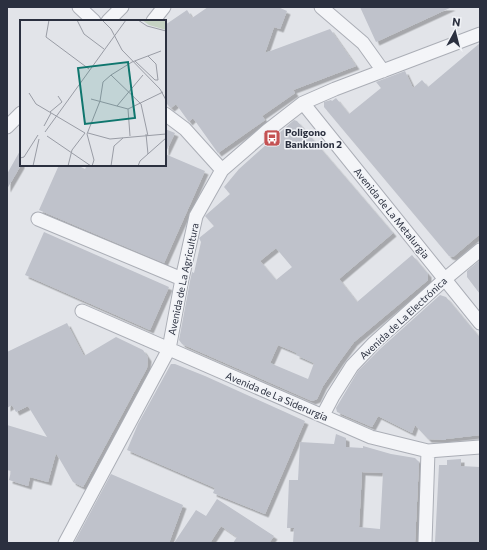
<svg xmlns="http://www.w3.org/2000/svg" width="487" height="550" font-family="Commissioner,sans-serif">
	<defs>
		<filter id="shadow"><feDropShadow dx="3.5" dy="3.5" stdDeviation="0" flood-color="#0004"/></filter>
	</defs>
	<rect width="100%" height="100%" fill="#e2e4e9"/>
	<path fill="#bfc2cb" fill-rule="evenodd" filter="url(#shadow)" d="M 208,7 L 278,7 L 287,11 L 280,29 L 274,27 L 265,53 L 330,29 L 356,66 L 293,90 L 295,93 L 262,116 L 265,120 L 218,153 L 193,118 L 189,122 L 176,104 L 171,108 L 165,102 L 165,25 L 187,10 L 192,18 Z
		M 360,7 L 452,7 L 376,42 Z
		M 480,43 L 480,234 L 453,257 L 449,256 L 324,107 L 324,102 L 331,100 L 332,101 L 336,98 L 349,114 L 381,88 L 376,82 L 405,71 L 413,88 L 422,80 L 428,87 Z
		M 294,120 L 297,121 L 393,233 L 339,279 L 357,302 L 412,255 L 428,274 L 428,280 L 354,342 L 340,361 L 323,386 L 317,399 L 312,401 L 184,345 L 182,344 L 179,340 L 190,281 L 192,272 L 194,273 L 201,242 L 199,238 L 214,226 L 205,216 L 207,214 L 230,194 L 224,187 L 239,169 ZM 276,248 L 292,267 L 276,280 L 260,261 ZM 278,345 L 297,353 L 296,355 L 314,363 L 308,379 L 270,363 Z
		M 165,129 L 175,133 L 165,154 L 205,171 L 164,263 L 39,210 L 59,165 L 77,165 L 85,169 L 87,165 L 165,165 Z
		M 21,149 L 21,165 L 7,189 L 7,174 Z
		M 44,232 L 169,287 L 150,330 L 25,275 Z
		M 480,260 L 480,294 L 467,277 L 467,271 Z
		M 440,295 L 446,297 L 480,338 L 480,435 L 446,439 L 446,440 L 428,439 L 415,425 L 412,433 L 378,416 L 372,427 L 337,412 L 336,408 L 358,371 L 380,349 Z
		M 67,323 L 84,356 L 116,337 L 143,350 L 148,358 L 147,368 L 83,487 L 73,482 L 56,453 L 48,482 L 30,477 L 28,486 L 9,480 L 11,471 L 7,470 L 7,425 L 47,437 L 28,406 L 16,412 L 12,405 L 7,408 L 7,352 Z
		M 171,364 L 175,364 L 205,376 L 305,421 L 265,514 L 213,493 L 215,488 L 127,450 L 138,424 Z
		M 336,434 L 346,438 L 346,447 L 363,448 L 363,446 L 391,454 L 415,458 L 419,462 L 415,543 L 293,543 L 294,528 L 287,528 L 289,480 L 298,480 L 300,442 L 334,444 ZM 362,472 L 383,473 L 380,529 L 359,527 Z
		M 461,459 L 461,466 L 480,467 L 480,543 L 435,543 L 439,465 L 447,465 L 447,460 Z
		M 111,474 L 183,505 L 169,543 L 74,543 Z
		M 217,499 L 274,536 L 269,543 L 233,543 L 237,537 L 221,526 L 210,543 L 174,543 L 196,510 L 206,516 Z"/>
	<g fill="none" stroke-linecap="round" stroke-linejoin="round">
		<g stroke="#abaeb6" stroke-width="15">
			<path id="minor" d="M 79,7 L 94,21
				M 321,7 L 363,43 L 383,71
				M 108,21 L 122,7
				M 153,21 L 164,7
				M 303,103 L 480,323
				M 165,114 L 185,129 L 222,170
				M 7,127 L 21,113
				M 38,219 L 182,279
				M 82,311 L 371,437 L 428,451 L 480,447
				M 323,415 L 333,396 L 352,366 L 374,343 L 445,279 L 480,250
				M 65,543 L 169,349 L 182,279 L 196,216 L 222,170 L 267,131 L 303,103 L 335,89 L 480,34
				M 425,543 L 428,451"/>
		</g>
		<use href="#minor" stroke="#f4f5f8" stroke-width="13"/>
	</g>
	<defs>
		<g id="bus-square" transform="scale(0.9)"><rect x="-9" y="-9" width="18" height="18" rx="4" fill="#c45153" stroke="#f1f3f7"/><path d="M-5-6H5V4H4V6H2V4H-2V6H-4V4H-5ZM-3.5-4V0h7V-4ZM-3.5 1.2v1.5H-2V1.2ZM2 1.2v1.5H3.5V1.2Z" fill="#fff"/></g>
	</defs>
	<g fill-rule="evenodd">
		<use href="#bus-square" x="272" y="138"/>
	</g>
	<g text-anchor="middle" stroke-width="3" stroke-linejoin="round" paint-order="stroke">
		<g font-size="10" font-weight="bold" fill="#2b303f" stroke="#f1f3f7" text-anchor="start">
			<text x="285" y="136">Poligono<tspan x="285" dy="12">Bankunion 2</tspan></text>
		</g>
		<g font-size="10" fill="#2b303f" stroke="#f1f3f7">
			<text transform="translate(392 213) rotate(51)" y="4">Avenida de La Metalurgia</text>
			<text transform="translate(183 279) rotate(-78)" y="4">Avenida de La Agricultura</text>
			<text transform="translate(403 318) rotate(-43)" y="4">Avenida de La Electrónica</text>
			<text transform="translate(277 396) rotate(23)" y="4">Avenida de La Siderurgia</text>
		</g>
	</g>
	<g transform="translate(20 20)">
		<rect width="146" height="146" fill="#e2e4e9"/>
		<path d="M 122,0 L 146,0 L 146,10 L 129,5 Z" fill="#c5d2c3"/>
		<path fill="none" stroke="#999ca5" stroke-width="1" d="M 29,0 L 26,17 L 69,49M 57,0 L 64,14 L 84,29M 82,0 L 91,9 L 102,30 L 140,69 L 146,80M 118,0 L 127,6 L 146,11M 115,41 L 135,60 L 138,60 L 136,44 L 128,36M 91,55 L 121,84 L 128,116M 9,73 L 16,84 L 65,113M 71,79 L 108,89 L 143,72M 97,86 L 123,55M 108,89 L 110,116M 30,92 L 42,82 L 38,76M 24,106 L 31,93M 25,112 L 106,0M 68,113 L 90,119 L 146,114M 126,114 L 128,134M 27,116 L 71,146M 0,138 L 4,137 L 18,115M 13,146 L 19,119M 48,146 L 52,130 L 65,113M 72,146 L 74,140 L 67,114 L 80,81 L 83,62 L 91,55 L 112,42 L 141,31M 91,146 L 94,126 L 103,118M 118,146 L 120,141 L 146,118"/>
		<path fill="#0f766e" fill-opacity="0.15" stroke="#0f766e" stroke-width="2" d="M 108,42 L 115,98 L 65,104 L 58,48 Z"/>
		<rect width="146" height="146" fill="none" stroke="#2b303f" stroke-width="2"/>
	</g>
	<rect width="487" height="550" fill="none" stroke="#2b303f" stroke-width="16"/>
	<g transform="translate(455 32) rotate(7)" stroke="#f1f3f7" stroke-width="3" paint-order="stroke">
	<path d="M0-3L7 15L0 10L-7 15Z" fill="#2b303f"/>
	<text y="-6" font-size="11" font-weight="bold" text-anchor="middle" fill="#2b303f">N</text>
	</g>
</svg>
